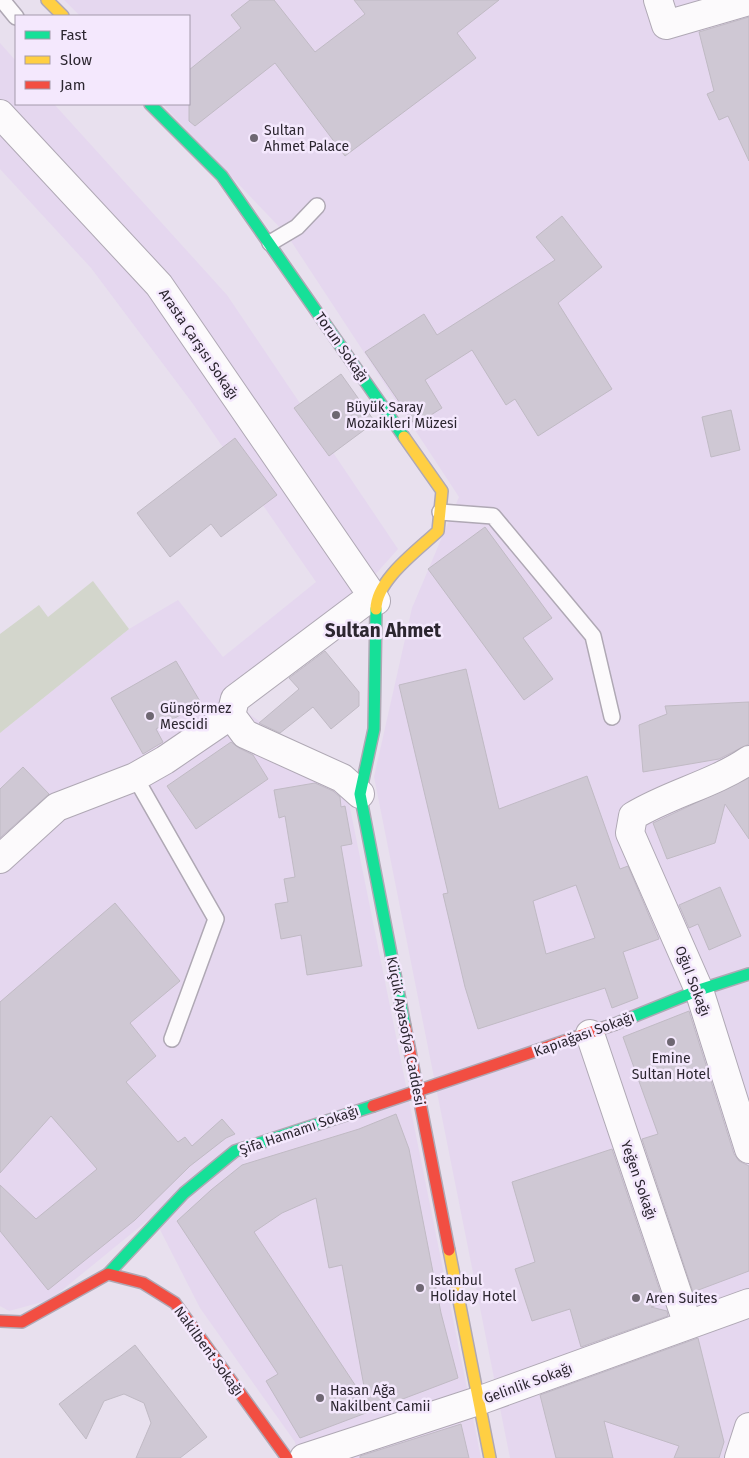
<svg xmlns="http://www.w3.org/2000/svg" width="749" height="1458" font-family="'Fira Sans',sans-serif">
	<rect width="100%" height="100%" fill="#e8e0ee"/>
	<path fill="#e5d7ef" d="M 64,0 L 749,0 L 749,1458 L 510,1458 L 374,777 L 412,608 L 459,497 L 287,235 L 162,104 L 189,104 L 189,16 L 80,16 Z
		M 0,43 L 16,61 L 16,104 L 54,104 L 227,295 L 398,549 L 365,586 L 240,708 L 344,778 L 481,1458 L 298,1458 L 295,1442 L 200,1308 L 153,1216 L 50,1300 L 9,1311 L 0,1306 L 0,733 L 129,629 L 178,600 L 223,657 L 316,582 L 193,404 L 91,268 L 0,169 Z"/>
	<path fill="#d3d6cc" d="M 93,581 L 129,629 L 0,733 L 0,634 L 39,605 L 48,617 Z"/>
	<path fill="#cfc8d4" stroke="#c0bac4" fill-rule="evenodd" d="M 250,0 L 274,0 L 315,52 L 365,14 L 354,0 L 499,0 L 457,33 L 476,58 L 345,156 L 275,63 L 195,126 L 189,121 L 189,70 L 241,28 L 231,15 Z
		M 749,17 L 749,161 L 728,116 L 719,120 L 707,94 L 714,91 L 699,32 Z
		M 562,216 L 602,267 L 558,303 L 612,389 L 538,436 L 515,399 L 506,405 L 472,350 L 425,380 L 442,408 L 415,425 L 365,352 L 424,314 L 437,335 L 555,260 L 536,237 Z
		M 341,374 L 375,422 L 329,456 L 294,408 Z
		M 731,410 L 740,450 L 711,457 L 702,417 Z
		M 235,438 L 277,495 L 221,537 L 211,524 L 170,557 L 137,513 Z
		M 485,527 L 552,618 L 523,638 L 553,679 L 524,700 L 428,569 Z
		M 325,651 L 359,692 L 359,706 L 331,729 L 313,707 L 280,733 L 259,723 L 299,689 L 289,678 Z
		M 176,661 L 201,703 L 156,729 L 163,742 L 143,754 L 111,698 Z
		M 466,669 L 499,809 L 587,776 L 620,869 L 628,866 L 659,939 L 623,952 L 638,998 L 612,1008 L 605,988 L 478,1029 L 465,987 L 443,894 L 448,893 L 399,685 ZM 576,885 L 595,938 L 546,954 L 533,901 Z
		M 749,702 L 749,744 L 719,759 L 643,772 L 639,725 L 667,714 L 665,706 Z
		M 231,742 L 239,748 L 253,755 L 268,779 L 196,829 L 167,786 Z
		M 23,767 L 49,794 L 0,838 L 0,789 Z
		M 749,778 L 749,839 L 725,804 L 715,843 L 667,859 L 653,823 Z
		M 315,783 L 333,791 L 340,797 L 341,807 L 345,806 L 352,844 L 341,846 L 362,966 L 307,975 L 301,935 L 281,939 L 275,904 L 288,902 L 284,879 L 295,877 L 285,816 L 279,818 L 274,790 Z
		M 720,887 L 741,936 L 709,950 L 698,924 L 689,928 L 679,905 Z
		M 115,903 L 180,981 L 130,1023 L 156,1056 L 126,1082 L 178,1142 L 185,1137 L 192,1146 L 222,1119 L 235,1134 L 226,1138 L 190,1166 L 135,1220 L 48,1290 L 0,1231 L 0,1185 L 36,1219 L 97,1169 L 51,1116 L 0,1173 L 0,1002 Z
		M 689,1011 L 734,1154 L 739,1161 L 749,1166 L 749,1271 L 693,1292 L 642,1139 L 658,1134 L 623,1037 Z
		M 396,1114 L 409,1149 L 441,1313 L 458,1378 L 300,1438 L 266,1381 L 278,1374 L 177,1221 L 211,1190 L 242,1165 L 359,1129 ZM 316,1198 L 329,1268 L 342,1265 L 367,1403 L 254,1232 L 282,1213 Z
		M 612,1149 L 664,1303 L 651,1307 L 667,1311 L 668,1316 L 581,1347 L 570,1309 L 532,1321 L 515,1269 L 535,1262 L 512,1182 Z
		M 698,1338 L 724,1442 L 719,1458 L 674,1458 L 679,1446 L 604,1421 L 613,1458 L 556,1458 L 540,1395 Z
		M 135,1345 L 207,1437 L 180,1458 L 136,1458 L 151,1423 L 144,1403 L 124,1394 L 104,1401 L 86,1439 L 59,1404 Z
		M 461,1424 L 469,1458 L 360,1458 L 360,1456 Z"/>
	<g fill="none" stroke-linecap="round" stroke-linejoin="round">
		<g stroke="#afa8b4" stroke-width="18">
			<path id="lane" d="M 2,0 L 16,17
				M 270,243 L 297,227 L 317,206
				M 440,512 L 493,516 L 593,636 L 612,717
				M 135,777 L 216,919 L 172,1039"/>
		</g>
		<g stroke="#afa8b4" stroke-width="30">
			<path id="street" d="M 658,0 L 666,25 L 749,1
				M 0,114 L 159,285 L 376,601
				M 231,715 L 235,699 L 372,596
				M 231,715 L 245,734 L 342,778 L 360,794
				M 749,760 C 712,785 671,793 633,816 L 630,833 L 699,990 L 749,1149
				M 0,859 L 57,807 L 135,777 L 165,760 L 231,715
				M 590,1034 L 688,1325
				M 304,1458 L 478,1401 L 749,1303
				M 739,1458 L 749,1427"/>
		</g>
		<g stroke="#afa8b4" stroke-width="14">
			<path id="fast" d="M 150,104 L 222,176 L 404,437
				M 376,609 L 374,729 L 360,794 L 405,1026
				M 615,1024 L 699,990 L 749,974
				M 108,1274 L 184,1193 L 235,1151 L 373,1106"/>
		</g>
		<g stroke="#afa8b4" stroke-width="14">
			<path id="slow" d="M 47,0 L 63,16
				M 376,609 C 376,580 418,550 438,531 L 442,491 L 404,437
				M 449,1250 L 490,1458"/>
		</g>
		<g stroke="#afa8b4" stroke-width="14">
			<path id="jam" d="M 405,1026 L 449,1250
				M 373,1106 L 615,1024
				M 0,1321 L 22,1322 L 108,1274 L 143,1283 L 175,1303 L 287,1458"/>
		</g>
		<use href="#lane" stroke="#fcfafc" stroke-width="15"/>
		<use href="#street" stroke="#fcfafc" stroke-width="28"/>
		<use href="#fast" stroke="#16e098" stroke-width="11"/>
		<use href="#slow" stroke="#ffcf43" stroke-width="11"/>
		<use href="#jam" stroke="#f24e42" stroke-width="11"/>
	</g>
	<g fill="#6e6772" stroke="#f4e8fd" stroke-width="2">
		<circle cx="254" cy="138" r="5"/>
		<circle cx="336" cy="415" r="5"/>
		<circle cx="150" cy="716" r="5"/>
		<circle cx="671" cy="1042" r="5"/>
		<circle cx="420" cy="1288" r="5"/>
		<circle cx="636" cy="1298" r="5"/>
		<circle cx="320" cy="1398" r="5"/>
	</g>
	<g text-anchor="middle" stroke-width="5" stroke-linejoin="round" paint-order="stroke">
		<g font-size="14" fill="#2c2630" stroke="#f4e8fd" text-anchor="start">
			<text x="264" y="135">Sultan<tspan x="264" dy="16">Ahmet Palace</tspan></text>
			<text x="346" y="412">Büyük Saray<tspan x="346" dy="16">Mozaikleri Müzesi</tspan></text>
			<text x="160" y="713">Güngörmez<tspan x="160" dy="16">Mescidi</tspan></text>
			<text x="671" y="1063" text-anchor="middle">Emine<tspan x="671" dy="16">Sultan Hotel</tspan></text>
			<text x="430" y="1285">Istanbul<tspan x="430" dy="16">Holiday Hotel</tspan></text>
			<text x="646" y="1303">Aren Suites</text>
			<text x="330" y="1395">Hasan Ağa<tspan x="330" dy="16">Nakilbent Camii</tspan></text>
		</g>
		<g font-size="14" fill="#2c2630" stroke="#f4e8fd">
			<text transform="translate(199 344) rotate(56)" y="5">Arasta Çarşısı Sokağı</text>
			<text transform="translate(342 347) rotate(55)" y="5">Torun Sokağı</text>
			<text transform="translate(693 981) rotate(69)" y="5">Oğul Sokağı</text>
			<text transform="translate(406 1031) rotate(79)" y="5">Küçük Ayasofya Caddesi</text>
			<text transform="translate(584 1034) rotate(-20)" y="5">Kapıağası Sokağı</text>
			<text transform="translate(299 1130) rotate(-19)" y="5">Şifa Hamamı Sokağı</text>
			<text transform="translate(639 1180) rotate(71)" y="5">Yeğen Sokağı</text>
			<text transform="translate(209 1351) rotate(54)" y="5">Nakilbent Sokağı</text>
			<text transform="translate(528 1383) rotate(-20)" y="5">Gelinlik Sokağı</text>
		</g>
		<g font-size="19" font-weight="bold" fill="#2c2630" stroke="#f4e8fd">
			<text x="383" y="637">Sultan Ahmet</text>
		</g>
	</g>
	<rect x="15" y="15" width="175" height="90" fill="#f4e8fd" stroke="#a49aab"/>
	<rect x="25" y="31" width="25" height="8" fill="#16e098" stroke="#a49aab"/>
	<text x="60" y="40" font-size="15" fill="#2c2630">Fast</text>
	<rect x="25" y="56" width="25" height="8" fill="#ffcf43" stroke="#a49aab"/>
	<text x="60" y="65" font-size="15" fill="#2c2630">Slow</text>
	<rect x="25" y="81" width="25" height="8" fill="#f24e42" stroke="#a49aab"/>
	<text x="60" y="90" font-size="15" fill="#2c2630">Jam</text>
</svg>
